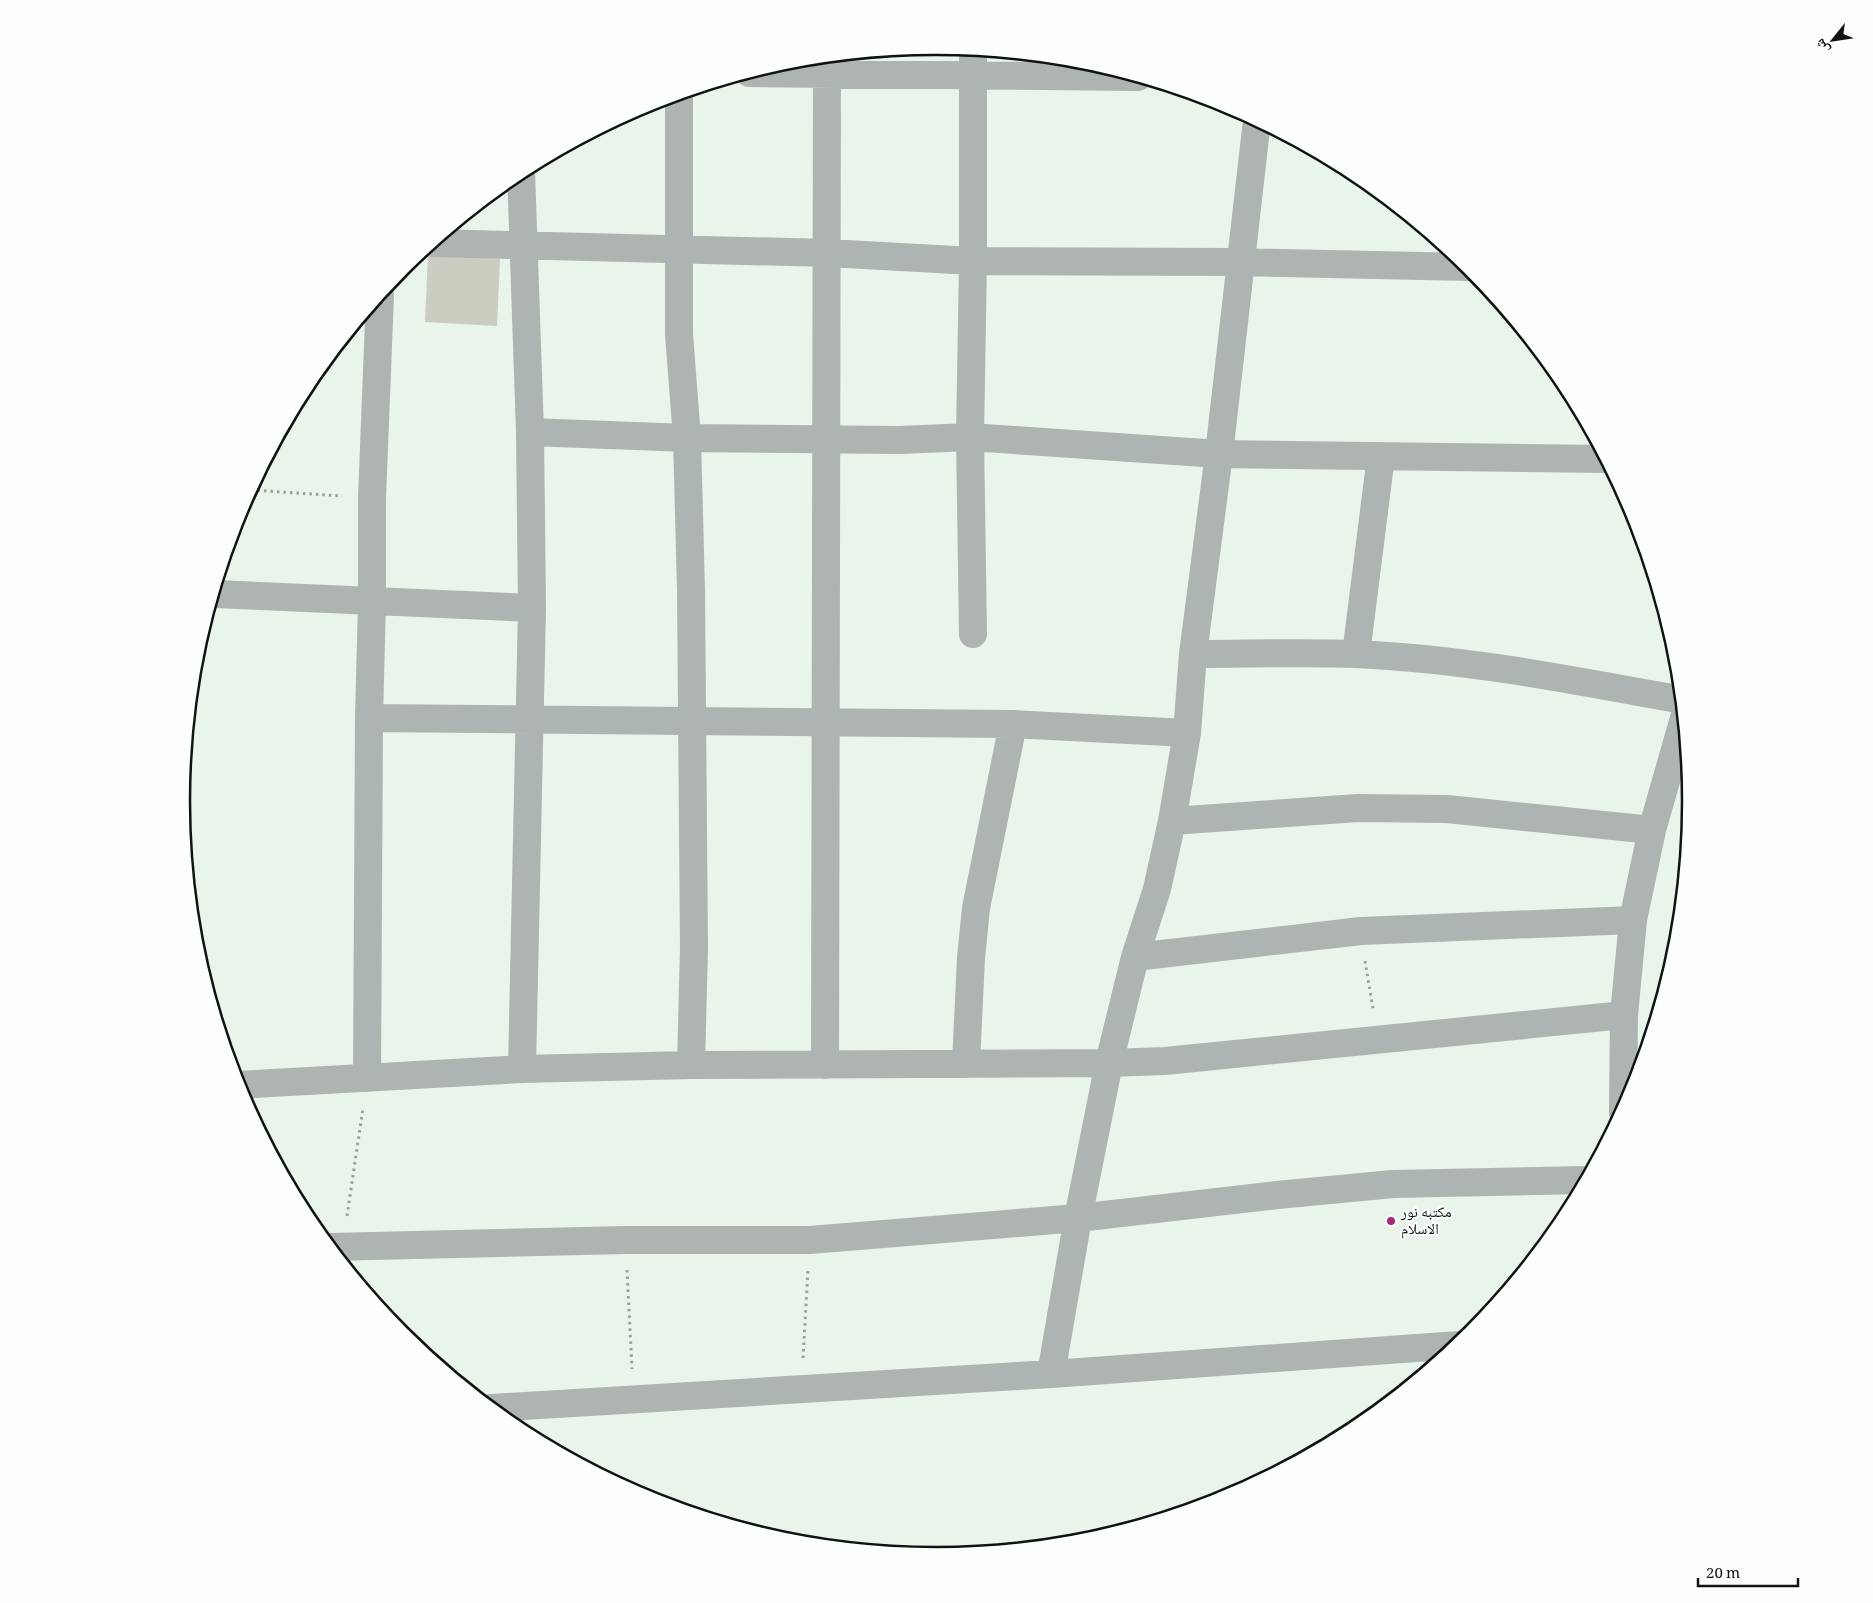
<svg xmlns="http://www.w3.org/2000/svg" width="1873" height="1603" font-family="Georgia,'Noto Naskh Arabic',serif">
	<rect width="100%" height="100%" fill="#e9f4ea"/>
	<path fill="#cacdc0" d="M 428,254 L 500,259 L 497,326 L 425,322 Z"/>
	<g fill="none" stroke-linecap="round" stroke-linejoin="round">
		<path stroke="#99a19a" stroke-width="3" stroke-dasharray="2.5 4" stroke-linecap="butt" d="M 251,490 L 342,496
			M 1365,961 L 1373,1009
			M 347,1216 L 363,1108
			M 627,1270 L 632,1369
			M 803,1358 L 808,1270"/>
		<path stroke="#adb4b2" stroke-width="28" d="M 749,73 L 1138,77
			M 679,94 L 679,334 L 687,438 L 691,590 L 694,948 L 691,1065
			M 521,171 L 530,432 L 687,438 L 899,440 L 970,437 L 1219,454 L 1605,459
			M 433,243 L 828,253 L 973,261 L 1241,262 L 1469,267
			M 214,594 L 532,608
			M 973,634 L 970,437 L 973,261 L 973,50
			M 1193,654 C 1247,654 1302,652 1356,654 C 1466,659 1574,680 1682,700
			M 1356,654 L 1381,456
			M 369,718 L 372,601 L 372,498 L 380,295
			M 1172,821 L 1358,808 L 1447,809 L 1652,830
			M 1135,957 L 1361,931 L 1633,920
			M 966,1064 L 971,958 L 976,908 L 1013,724
			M 825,1065 L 827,57
			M 522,1069 L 532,608 L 530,432
			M 367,1078 L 369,718 L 1013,724 L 1187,733
			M 237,1085 L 522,1069 L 691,1065 L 1109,1063 L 1165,1061 L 1624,1015
			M 1623,1112 L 1624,1015 L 1633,920 L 1652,830 L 1684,718
			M 330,1247 L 625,1240 L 810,1240 L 1078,1218 L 1277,1195 L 1393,1184 L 1586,1180
			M 1051,1374 L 1078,1218 L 1109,1063 L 1135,957 L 1157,889 L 1172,821 L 1187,733 L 1193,654 L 1219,454 L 1257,120
			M 491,1408 L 1051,1374 L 1459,1345"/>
	</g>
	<circle fill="#a4277b" stroke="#fcfffd" stroke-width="2" cx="1391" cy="1221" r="5"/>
	<g text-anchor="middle" stroke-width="4" stroke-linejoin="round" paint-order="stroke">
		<g font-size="15" fill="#101411" stroke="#fcfffd" text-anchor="start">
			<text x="1401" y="1217">مكتبه نور<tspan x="1401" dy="17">الاسلام</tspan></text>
		</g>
	</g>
	<path d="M0 0H1873V1603H0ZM190 801a746 746 0 1 1 1492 0a746 746 0 1 1-1492 0Z" fill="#fcfffd" fill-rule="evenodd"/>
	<path fill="none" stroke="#101411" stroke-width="2.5" d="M190 801a746 746 0 1 1 1492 0a746 746 0 1 1-1492 0Z"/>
	<g transform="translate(1833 40) rotate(240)" stroke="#fcfffd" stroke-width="4" paint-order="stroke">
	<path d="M0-4L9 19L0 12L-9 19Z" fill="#101411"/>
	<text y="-8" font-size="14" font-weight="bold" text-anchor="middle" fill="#101411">ش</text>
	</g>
	<path d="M1698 1578v8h100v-8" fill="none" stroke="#101411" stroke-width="2.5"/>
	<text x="1706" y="1578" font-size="15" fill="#101411" stroke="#fcfffd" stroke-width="4" paint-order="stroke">20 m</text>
</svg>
